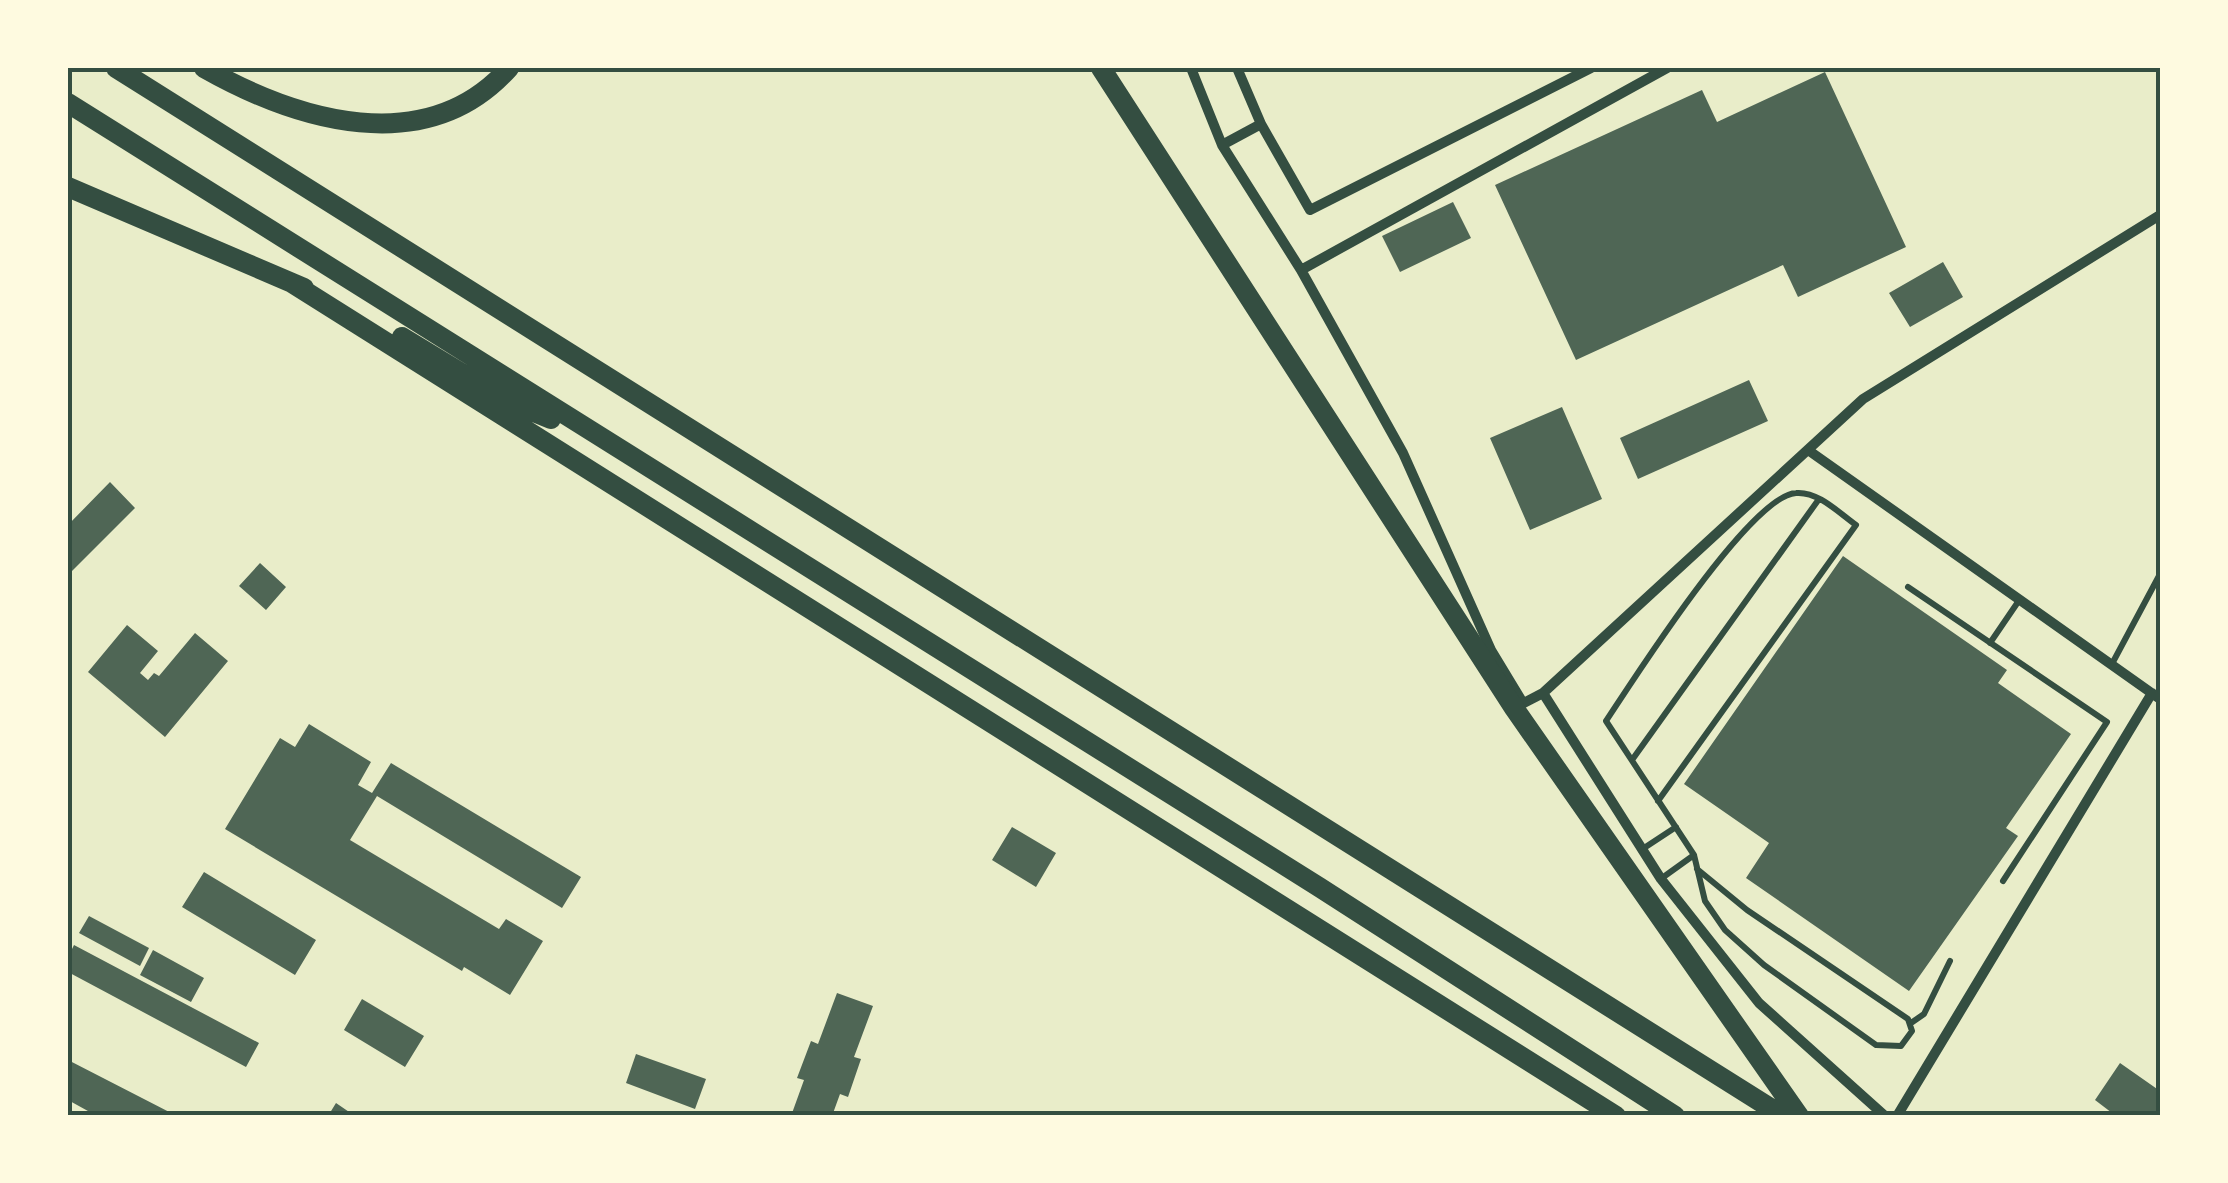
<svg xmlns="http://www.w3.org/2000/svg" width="2228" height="1183" font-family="Cabin,sans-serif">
	<rect width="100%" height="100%" fill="#e9edc9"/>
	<path fill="#4f6655" d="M 1825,72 L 1906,247 L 1798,297 L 1783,265 L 1576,360 L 1495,185 L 1702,90 L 1717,122 Z
		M 1453,202 L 1471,238 L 1400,272 L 1382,236 Z
		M 1943,262 L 1963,297 L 1910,327 L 1889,293 Z
		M 1749,380 L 1768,421 L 1638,479 L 1620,438 Z
		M 1562,407 L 1602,499 L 1530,530 L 1490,438 Z
		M 110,482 L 135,508 L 68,575 L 68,525 Z
		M 1843,556 L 2007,670 L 1998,683 L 2071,734 L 2006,828 L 2018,836 L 1909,991 L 1746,878 L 1769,843 L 1684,784 Z
		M 260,563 L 286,587 L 266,610 L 239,586 Z
		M 127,625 L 158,651 L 140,673 L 148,680 L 154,673 L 159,676 L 195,633 L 228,661 L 165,737 L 88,672 Z
		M 309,724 L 371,762 L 358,785 L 372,793 L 391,763 L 581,877 L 562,908 L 377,796 L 350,840 L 499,929 L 506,919 L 543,941 L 510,995 L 464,967 L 462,971 L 225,829 L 280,738 L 295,747 Z
		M 1012,827 L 1056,853 L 1036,887 L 992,860 Z
		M 204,872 L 316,940 L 295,975 L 182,907 Z
		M 89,916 L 149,948 L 140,966 L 79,933 Z
		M 74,945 L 259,1043 L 246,1067 L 68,972 L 68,957 Z
		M 153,950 L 204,978 L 191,1002 L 140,975 Z
		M 837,993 L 873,1006 L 854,1057 L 861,1059 L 848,1097 L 840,1094 L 832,1116 L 791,1116 L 804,1080 L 797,1078 L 811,1041 L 818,1044 Z
		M 362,999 L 424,1036 L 405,1067 L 344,1030 Z
		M 636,1054 L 706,1079 L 695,1109 L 626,1083 Z
		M 68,1060 L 177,1116 L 97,1116 L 68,1100 Z
		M 2120,1063 L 2160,1091 L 2160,1116 L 2116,1116 L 2095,1100 Z
		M 336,1103 L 355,1116 L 328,1116 Z"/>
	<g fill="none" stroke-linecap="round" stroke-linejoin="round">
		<path stroke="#344e41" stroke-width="6" d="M 1908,587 L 2107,722 L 2003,881
			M 1990,643 L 2020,599
			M 2113,662 L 2160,574
			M 1632,760 L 1819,499
			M 1658,801 L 1856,525 C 1839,513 1818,491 1796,493 C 1750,496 1634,679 1606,721 L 1694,855 L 1705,901 L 1725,930 L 1764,965 L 1876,1045 L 1901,1046 L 1912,1031 L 1908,1019 L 1747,910 L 1697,869
			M 1641,850 L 1676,827
			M 1662,878 L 1694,855
			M 1911,1023 L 1924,1014 L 1950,961"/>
		<path stroke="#344e41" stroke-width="10" d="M 1191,68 L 1222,145 L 1301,270 L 1403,453 L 1491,650 L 1523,703
			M 1237,68 L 1261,124 L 1310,210 L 1591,68
			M 1222,145 L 1261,124
			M 1301,270 L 1667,68
			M 1808,450 L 2160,699
			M 1543,693 L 1661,879 L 1759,1003 L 1885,1116
			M 1514,708 L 1543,693 L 1863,399 L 2160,215
			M 1897,1116 L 2152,693"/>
		<path stroke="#344e41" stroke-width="20" d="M 116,68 L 1783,1116
			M 204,68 C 296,120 426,161 509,68
			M 1101,68 L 1514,708 L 1799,1116
			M 68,103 L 1319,887 L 1675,1116
			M 68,187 L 304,288
			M 292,283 C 731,564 1176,836 1616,1116
			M 402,337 L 507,401 L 551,419"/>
	</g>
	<rect width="2228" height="1183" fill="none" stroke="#fefae0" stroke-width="140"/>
	<rect x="70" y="70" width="2088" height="1043" fill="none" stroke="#344e41" stroke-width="4"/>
</svg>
